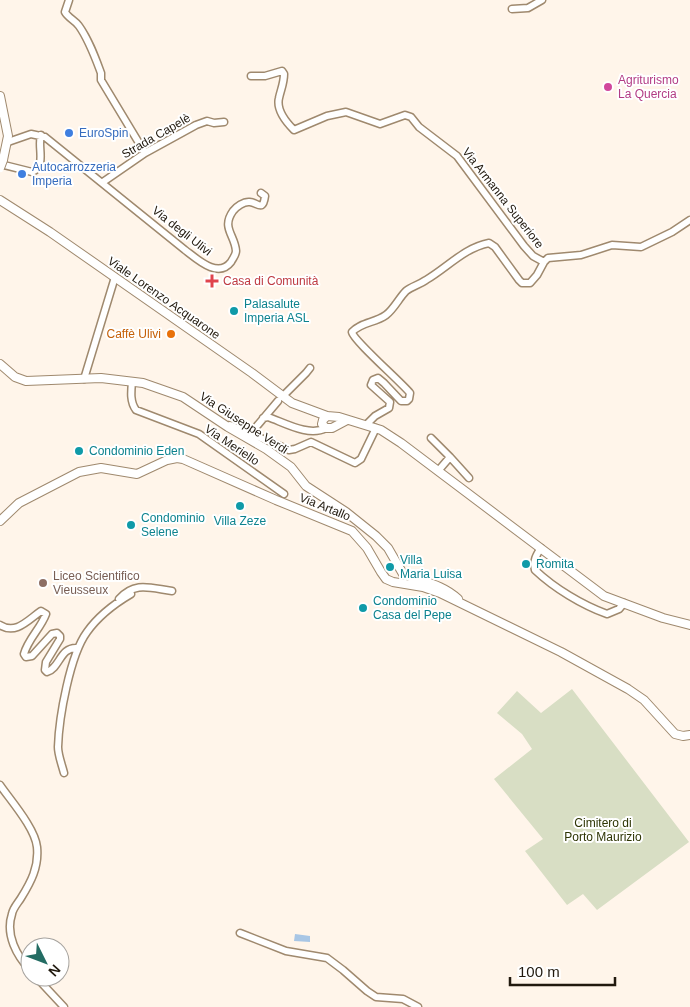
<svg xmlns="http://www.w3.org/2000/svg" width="690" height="1007" font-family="Helvetica,sans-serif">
	<rect width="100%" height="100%" fill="#fff5ea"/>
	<path fill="#d8dec4" d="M 572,689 L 689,842 L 597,910 L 583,894 L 567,905 L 525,851 L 543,839 L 494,779 L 532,749 L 522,734 L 497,713 L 517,691 L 541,713 Z"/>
	<path fill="#a8c6e5" d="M 295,934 L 310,936 L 310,942 L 294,941 Z"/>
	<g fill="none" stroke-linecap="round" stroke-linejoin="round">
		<g stroke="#9f896e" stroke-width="9">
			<path id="minor" d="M 69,0 L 65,12 C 68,18 75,20 79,26 C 89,40 95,57 101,73 L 101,80 L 145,153
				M 512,9 L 528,8 L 542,0
				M 251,76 L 265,76 L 282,71 L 284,74 C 284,83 281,89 279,98 C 276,110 286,122 294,130 L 327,116 L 346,112 L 380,124 L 405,115 L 411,117 L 419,127 L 457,156 L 524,246 L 533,256 L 544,262
				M 8,142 L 31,134 L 45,137 L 185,250 C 197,259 218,279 231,262 C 233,258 236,255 236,251 C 235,235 221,228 233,211 C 236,207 244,201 250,202 C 258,203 263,212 265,196 L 261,193
				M 0,164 L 32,172 C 47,166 37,147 41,135
				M 103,182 L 145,153 L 196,125 L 207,121 L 214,123 L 224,122
				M 84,379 L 115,277
				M 132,382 C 131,392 130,402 136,410 L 199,434 L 284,494
				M 282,397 L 306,373 L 310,368
				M 263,418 L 268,417 C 285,423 309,437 326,428
				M 230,425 L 289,450 L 295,449 L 311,442 L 355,463 L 361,459 L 376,428
				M 366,425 L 375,416 L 389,408 L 390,402 L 371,385 L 373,380 L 378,378 L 384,383 L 401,401 L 407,401 L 409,399 L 410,393 C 401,382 353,340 352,332 C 361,322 375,323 386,315 C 394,309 399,298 406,291 C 412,286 419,285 426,280 C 448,267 464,248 489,243 L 495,247 L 519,280 L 522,283 L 530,283 L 537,275 L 544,262 L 548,258 L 581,255 L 612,245 L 641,247 L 672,232 L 690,220
				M 251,433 L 278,401
				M 431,438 L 450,457
				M 438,471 L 450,457 L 469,478
				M 541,548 C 536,555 533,561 535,570 C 554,588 582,605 607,614 L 619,609 L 624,603
				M 119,599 C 135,581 150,588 172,591
				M 0,625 C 16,635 28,620 41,611 L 46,614 C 41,628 28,639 24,654 L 26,657 L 32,656 L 52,634 L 57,633 L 60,636 L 60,639 L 46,662 L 45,670 L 47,672 C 60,668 60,647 77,648
				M 64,773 C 62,765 58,755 58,747 C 59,717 70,655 87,632 C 99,615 114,604 131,594
				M 0,785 C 11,801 35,828 37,847 C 39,867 31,882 21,898 C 18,903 13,908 12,914 C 5,935 17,956 30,970
				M 240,933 L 286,951 L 327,958 L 343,970 L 367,991 L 376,997 L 403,999 L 418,1007
				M 36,977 L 64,1007"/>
		</g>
		<g stroke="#9f896e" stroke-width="10">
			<path id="tertiary" d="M 0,96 L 8,136 L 3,160
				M 0,200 L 50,232 L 252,373 L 292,403 L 327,416 L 339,417 L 381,430 L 401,443 L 604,596 L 663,618 L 690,625
				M 0,364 L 15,377 L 26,381 L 101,378 L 143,383 L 183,397 L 228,427 L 266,449 L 291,467 L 306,486 L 346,512 L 376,536 L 388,548 L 403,574 C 423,582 442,584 458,599
				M 327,416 L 323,420 L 322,424 L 326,428 L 332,428 L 347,420
				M 0,521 L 19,503 L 79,472 L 101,468 L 137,474 L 167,460 L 177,458 L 183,459 L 276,500 L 352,531 L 367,548 L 381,572 L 386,579 L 393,582 L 423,587 L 440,593 L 561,652 L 628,689 L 644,700 L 675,734 L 683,736 L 690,735"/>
		</g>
		<use href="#minor" stroke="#fff" stroke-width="6"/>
		<use href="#tertiary" stroke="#fff" stroke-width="8"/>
		<g stroke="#9f896e" stroke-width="10" stroke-linecap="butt">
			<path id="tertiary-bridge" d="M 0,168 L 3,160"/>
		</g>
		<use href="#tertiary-bridge" stroke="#fff" stroke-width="8"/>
	</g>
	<circle fill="#d1479c" stroke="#fff" stroke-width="2" cx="608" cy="87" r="5"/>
	<g fill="#3f7fe0" stroke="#fff" stroke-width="2">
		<circle cx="69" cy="133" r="5"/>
		<circle cx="22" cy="174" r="5"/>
	</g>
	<path fill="#e0444e" stroke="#fff" stroke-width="2" d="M209.5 273.5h5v5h5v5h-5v5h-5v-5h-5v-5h5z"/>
	<g fill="#0f9aa8" stroke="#fff" stroke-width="2">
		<circle cx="234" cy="311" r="5"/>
		<circle cx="79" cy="451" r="5"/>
		<circle cx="240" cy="506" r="5"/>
		<circle cx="131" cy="525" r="5"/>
		<circle cx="526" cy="564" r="5"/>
		<circle cx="390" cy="567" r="5"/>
		<circle cx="363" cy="608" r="5"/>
	</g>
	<circle fill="#e8710a" stroke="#fff" stroke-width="2" cx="171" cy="334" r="5"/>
	<circle fill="#8d6e63" stroke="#fff" stroke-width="2" cx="43" cy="583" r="5"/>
	<g text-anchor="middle" stroke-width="4" stroke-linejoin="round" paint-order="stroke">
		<g font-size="12" fill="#b23c85" stroke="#fff" text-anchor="start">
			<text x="618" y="84">Agriturismo<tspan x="618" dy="14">La Quercia</tspan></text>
		</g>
		<g font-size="12" fill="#366cbe" stroke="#fff" text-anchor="start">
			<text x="79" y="137">EuroSpin</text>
			<text x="32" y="171">Autocarrozzeria<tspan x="32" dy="14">Imperia</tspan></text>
		</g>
		<g font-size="12" fill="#21190e" stroke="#fff">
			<text transform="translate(156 136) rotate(-30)" y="4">Strada Capelè</text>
			<text transform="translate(503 198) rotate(52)" y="4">Via Armanna Superiore</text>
			<text transform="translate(182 231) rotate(38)" y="4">Via degli Ulivi</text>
			<text transform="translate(164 298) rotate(35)" y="4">Viale Lorenzo Acquarone</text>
			<text transform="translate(244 423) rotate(33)" y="4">Via Giuseppe Verdi</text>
			<text transform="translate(232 445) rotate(34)" y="4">Via Meriello</text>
			<text transform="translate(325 507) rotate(22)" y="4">Via Artallo</text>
		</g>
		<g font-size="12" fill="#be3a42" stroke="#fff" text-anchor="start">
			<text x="223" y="285">Casa di Comunità</text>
		</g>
		<g font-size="12" fill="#0d838f" stroke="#fff" text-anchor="start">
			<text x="244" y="308">Palasalute<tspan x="244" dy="14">Imperia ASL</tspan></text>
			<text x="89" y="455">Condominio Eden</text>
			<text x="141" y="522">Condominio<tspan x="141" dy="14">Selene</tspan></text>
			<text x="240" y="525" text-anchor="middle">Villa Zeze</text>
			<text x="400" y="564">Villa<tspan x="400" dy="14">Maria Luisa</tspan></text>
			<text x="536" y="568">Romita</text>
			<text x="373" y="605">Condominio<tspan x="373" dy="14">Casa del Pepe</tspan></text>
		</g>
		<g font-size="12" fill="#c56008" stroke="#fff" text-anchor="end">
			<text x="161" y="338">Caffè Ulivi</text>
		</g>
		<g font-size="12" fill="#785e54" stroke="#fff" text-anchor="start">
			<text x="53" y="580">Liceo Scientifico<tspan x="53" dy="14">Vieusseux</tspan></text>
		</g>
		<g font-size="12" fill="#2e3504" stroke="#fff">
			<text x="603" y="827">Cimitero di<tspan x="603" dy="14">Porto Maurizio</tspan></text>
		</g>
	</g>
	<g transform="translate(45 962) rotate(132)"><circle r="24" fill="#ffffff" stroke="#a6a39f"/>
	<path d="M0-4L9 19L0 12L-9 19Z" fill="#236c63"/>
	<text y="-8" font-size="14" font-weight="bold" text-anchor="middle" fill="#21190e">N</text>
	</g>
	<path d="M510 977v8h105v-8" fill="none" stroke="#21190e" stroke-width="2.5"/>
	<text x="518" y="977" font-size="15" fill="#21190e" stroke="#ffffff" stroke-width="4" paint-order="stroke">100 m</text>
</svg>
